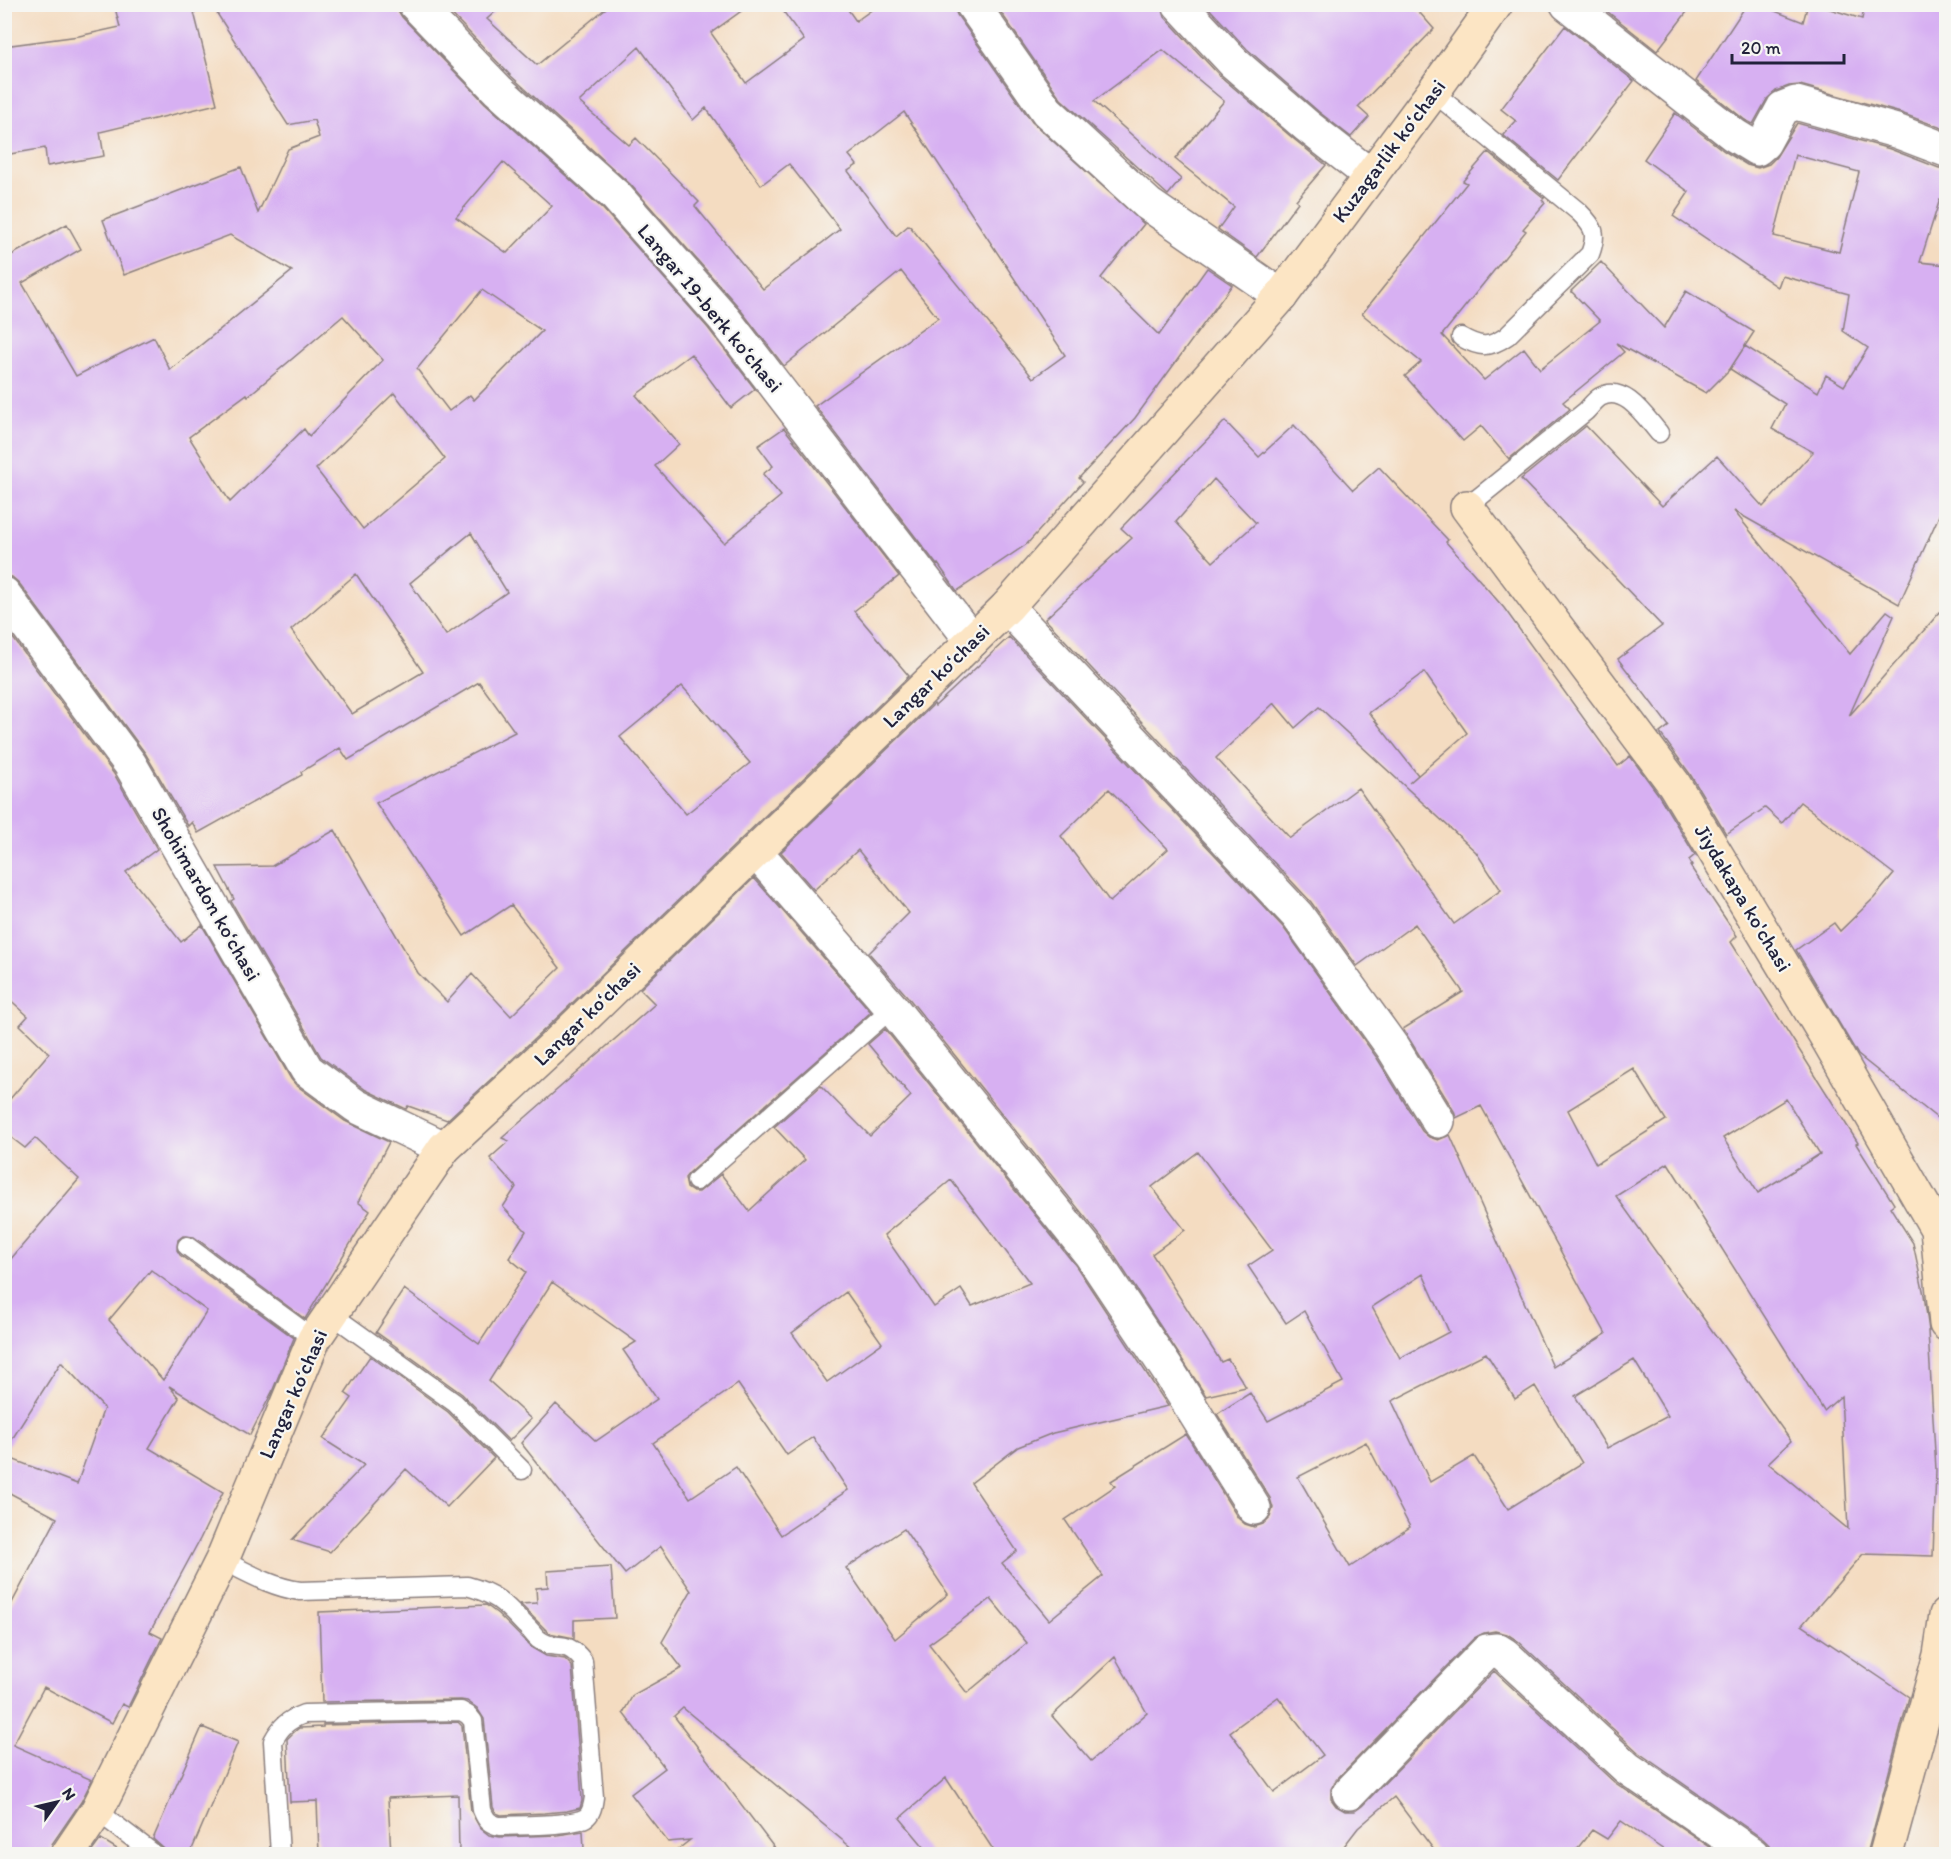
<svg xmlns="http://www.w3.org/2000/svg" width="1951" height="1859" font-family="Itim,sans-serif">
	<rect width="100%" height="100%" fill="#f6f6f2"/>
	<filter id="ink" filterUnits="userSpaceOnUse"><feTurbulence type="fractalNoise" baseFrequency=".0167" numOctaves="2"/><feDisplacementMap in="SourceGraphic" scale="12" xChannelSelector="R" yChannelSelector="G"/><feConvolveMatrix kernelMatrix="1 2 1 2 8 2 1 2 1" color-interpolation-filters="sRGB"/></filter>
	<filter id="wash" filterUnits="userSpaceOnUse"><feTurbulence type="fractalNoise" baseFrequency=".008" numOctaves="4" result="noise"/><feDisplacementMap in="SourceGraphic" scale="24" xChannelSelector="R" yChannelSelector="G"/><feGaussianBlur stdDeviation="1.35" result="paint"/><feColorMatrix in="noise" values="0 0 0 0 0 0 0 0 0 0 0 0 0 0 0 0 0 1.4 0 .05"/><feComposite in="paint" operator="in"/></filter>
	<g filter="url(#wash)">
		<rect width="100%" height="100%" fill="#f4dcc1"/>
		<g id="blocks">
			<path fill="#d7b0f2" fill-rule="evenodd" d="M 114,4 L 192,4 L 217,104 L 100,132 L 104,156 L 47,166 L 45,148 L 4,155 L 4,46 L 79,36 L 120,27 Z
				M 211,4 L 397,4 L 397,9 L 402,17 L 485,103 L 603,209 L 708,328 L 755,389 L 731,408 L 691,354 L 636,395 L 679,444 L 655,466 L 724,543 L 781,496 L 763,474 L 773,466 L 758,446 L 784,428 L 899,576 L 854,611 L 909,676 L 560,1015 L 447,1120 L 408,1106 L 406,1109 L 366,1090 L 321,1057 L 231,901 L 234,899 L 217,867 L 272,866 L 335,830 L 418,973 L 447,1002 L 472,974 L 511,1016 L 560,968 L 511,905 L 464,936 L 376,803 L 515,732 L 479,682 L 348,760 L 340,748 L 301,772 L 302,775 L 198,833 L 192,822 L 188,826 L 145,753 L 19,583 L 12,577 L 4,576 L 4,252 L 8,257 L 67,224 L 81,249 L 22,283 L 76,376 L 154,337 L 170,370 L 292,271 L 230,235 L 124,275 L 103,220 L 241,167 L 258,213 L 288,149 L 319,137 L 314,120 L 288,125 ZM 503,162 L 552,206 L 507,253 L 456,217 ZM 482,290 L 542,331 L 474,400 L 470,395 L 449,411 L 417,369 ZM 343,316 L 383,360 L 309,436 L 304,429 L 230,502 L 189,437 L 247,394 L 248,396 ZM 394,393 L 445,459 L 363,529 L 316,469 ZM 471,533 L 507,592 L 446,635 L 410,583 ZM 356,574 L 423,672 L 352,714 L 291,630 ZM 682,686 L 750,763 L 686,814 L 620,737 Z
				M 442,4 L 504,4 L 487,19 L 537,65 L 611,4 L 751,4 L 711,33 L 746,83 L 804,40 L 778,4 L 844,4 L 856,21 L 880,4 L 953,4 L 957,15 L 1032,122 L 1144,224 L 1101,278 L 1159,335 L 1207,268 L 1232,285 L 1135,418 L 1079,478 L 1083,482 L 1027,544 L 957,591 L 938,564 L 937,565 L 815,406 L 938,318 L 901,271 L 784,366 L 736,304 L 630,184 L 511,76 ZM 639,47 L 693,120 L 706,108 L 761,185 L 789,164 L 840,229 L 763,289 L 695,206 L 699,202 L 636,138 L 629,145 L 579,102 ZM 904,112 L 1065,355 L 1033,378 L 909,225 L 896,236 L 848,171 L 857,165 L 849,155 Z
				M 995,4 L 1161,4 L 1165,17 L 1220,76 L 1295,140 L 1326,165 L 1296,200 L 1298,202 L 1257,257 L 1218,229 L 1234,207 L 1175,159 L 1224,101 L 1163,50 L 1094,101 L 1181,179 L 1168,195 L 1061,99 Z
				M 1205,4 L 1412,4 L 1434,29 L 1358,107 L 1369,117 L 1351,137 L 1319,112 L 1247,49 Z
				M 1598,4 L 1693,4 L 1657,51 Z
				M 1747,4 L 1757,4 L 1803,22 L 1808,4 L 1814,4 L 1862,19 L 1865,4 L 1947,4 L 1947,130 L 1901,113 L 1800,85 L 1789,86 L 1776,91 L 1767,99 L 1753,124 L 1745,120 L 1696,81 Z
				M 1565,26 L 1634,81 L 1558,180 L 1503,135 L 1516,121 L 1501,109 Z
				M 1675,113 L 1724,151 L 1747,165 L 1758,168 L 1769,164 L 1776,157 L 1797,123 L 1890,149 L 1939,168 L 1947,168 L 1947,201 L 1940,199 L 1920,262 L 1947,265 L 1947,498 L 1899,604 L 1734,511 L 1850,654 L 1887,611 L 1894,616 L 1849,716 L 1947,604 L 1947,1126 L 1858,1055 L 1796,950 L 1834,923 L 1840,931 L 1874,898 L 1894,874 L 1800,802 L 1782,823 L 1765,808 L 1726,834 L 1690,774 L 1660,733 L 1669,726 L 1618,659 L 1662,626 L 1521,479 L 1586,426 L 1662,506 L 1717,456 L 1763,507 L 1813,452 L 1772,429 L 1785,404 L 1730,369 L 1745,346 L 1818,392 L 1826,375 L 1844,386 L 1868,348 L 1843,331 L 1849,294 L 1782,276 L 1778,287 L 1673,216 L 1689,192 L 1644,159 ZM 1795,155 L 1859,172 L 1839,252 L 1774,236 Z
				M 1488,152 L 1544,198 L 1542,200 L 1545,203 L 1523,229 L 1526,231 L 1442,335 L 1484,380 L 1524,348 L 1540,369 L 1600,321 L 1571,291 L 1601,262 L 1664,328 L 1686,291 L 1754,332 L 1730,369 L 1706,393 L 1616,343 L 1624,352 L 1563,402 L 1570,409 L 1509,459 L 1481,426 L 1463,441 L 1405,376 L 1421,362 L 1362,314 L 1467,183 L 1463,181 Z
				M 1225,421 L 1259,457 L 1294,425 L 1353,490 L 1379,467 L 1448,540 L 1446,542 L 1504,608 L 1618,766 L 1630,756 L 1658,794 L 1695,855 L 1689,860 L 1692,865 L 1690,866 L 1737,936 L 1731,942 L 1858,1143 L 1856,1144 L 1894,1204 L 1890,1207 L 1913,1243 L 1924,1295 L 1929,1331 L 1928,1331 L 1936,1470 L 1933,1556 L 1863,1554 L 1802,1625 L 1909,1697 L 1867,1854 L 1771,1854 L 1769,1845 L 1763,1839 L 1639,1753 L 1518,1641 L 1507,1634 L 1495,1631 L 1484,1633 L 1474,1638 L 1336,1780 L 1331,1789 L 1331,1799 L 1336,1806 L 1345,1811 L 1355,1811 L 1362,1806 L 1494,1671 L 1614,1782 L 1720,1854 L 1670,1854 L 1621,1821 L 1607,1839 L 1592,1830 L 1573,1854 L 1437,1854 L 1394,1797 L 1358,1828 L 1338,1854 L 996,1854 L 946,1778 L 900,1818 L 930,1854 L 859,1854 L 683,1708 L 674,1716 L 779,1854 L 672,1854 L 690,1840 L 668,1842 L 631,1794 L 665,1768 L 623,1713 L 633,1695 L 682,1668 L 662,1642 L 691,1591 L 661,1546 L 625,1574 L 521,1443 L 556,1404 L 596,1441 L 657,1399 L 623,1350 L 636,1342 L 552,1282 L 489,1381 L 531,1419 L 509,1441 L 462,1394 L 376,1332 L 404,1289 L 479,1344 L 526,1272 L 509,1258 L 526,1231 L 503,1207 L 516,1187 L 490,1158 L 509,1141 L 502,1138 L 655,1004 L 640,989 L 754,878 L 871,1012 L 689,1173 L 685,1178 L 687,1188 L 693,1192 L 699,1192 L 721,1174 L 749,1211 L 805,1160 L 774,1127 L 821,1086 L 870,1136 L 911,1096 L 868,1044 L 885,1029 L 1076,1266 L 1168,1406 L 1053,1433 L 1018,1447 L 971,1483 L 1017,1551 L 1002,1563 L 1049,1620 L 1103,1576 L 1065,1520 L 1115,1486 L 1111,1481 L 1186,1434 L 1238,1518 L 1245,1524 L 1254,1527 L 1263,1524 L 1270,1517 L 1273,1508 L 1270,1498 L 1217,1414 L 1250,1393 L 1268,1421 L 1343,1382 L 1304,1311 L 1286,1323 L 1248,1266 L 1272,1250 L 1198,1152 L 1152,1187 L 1185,1230 L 1152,1254 L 1221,1362 L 1228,1359 L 1246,1387 L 1206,1396 L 1106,1243 L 907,996 L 869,953 L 909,913 L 858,850 L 814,890 L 781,852 L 934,704 L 935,706 L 1009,637 L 1283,927 L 1377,1058 L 1422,1131 L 1429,1137 L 1438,1140 L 1450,1135 L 1553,1367 L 1606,1334 L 1481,1106 L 1456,1118 L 1454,1111 L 1403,1029 L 1463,992 L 1415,924 L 1357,966 L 1311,902 L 1045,619 L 1132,538 L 1121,528 ZM 1214,479 L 1256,523 L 1213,562 L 1176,522 ZM 1424,672 L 1467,733 L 1409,783 L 1418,775 L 1369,713 ZM 1274,703 L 1295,728 L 1319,707 L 1476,852 L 1501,890 L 1454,924 L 1358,788 L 1290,838 L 1216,758 ZM 1109,789 L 1168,849 L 1110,902 L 1061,836 ZM 1634,1069 L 1666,1120 L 1596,1164 L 1568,1110 ZM 1786,1099 L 1820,1154 L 1758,1193 L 1723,1138 ZM 1668,1163 L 1824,1411 L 1841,1396 L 1848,1529 L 1768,1463 L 1791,1441 L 1616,1196 ZM 951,1180 L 1030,1283 L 972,1306 L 961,1289 L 934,1307 L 884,1235 ZM 1423,1274 L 1449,1332 L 1400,1358 L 1372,1307 ZM 846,1292 L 882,1343 L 827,1382 L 792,1333 ZM 1486,1353 L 1515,1399 L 1535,1386 L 1582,1463 L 1508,1509 L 1474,1456 L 1430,1482 L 1392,1401 ZM 1634,1360 L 1668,1416 L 1607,1448 L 1575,1396 ZM 738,1384 L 787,1455 L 813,1437 L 848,1490 L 781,1535 L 736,1467 L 690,1498 L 653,1443 ZM 1366,1442 L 1410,1527 L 1350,1567 L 1298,1477 ZM 904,1529 L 948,1594 L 895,1639 L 846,1568 ZM 991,1599 L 1027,1643 L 967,1693 L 929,1644 ZM 1115,1657 L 1147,1713 L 1091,1761 L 1052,1716 ZM 1278,1697 L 1323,1755 L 1274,1792 L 1230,1732 Z
				M 4,626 L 114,774 L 157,849 L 126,872 L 181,942 L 202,925 L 291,1079 L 296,1085 L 345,1121 L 389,1142 L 358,1202 L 370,1211 L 305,1319 L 194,1237 L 183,1236 L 178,1240 L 177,1250 L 180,1255 L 294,1338 L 272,1392 L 250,1435 L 169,1386 L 179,1398 L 149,1448 L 223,1492 L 200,1539 L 150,1632 L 162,1638 L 128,1707 L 122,1704 L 112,1723 L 44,1687 L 13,1745 L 92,1780 L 81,1802 L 52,1844 L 50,1854 L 4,1854 L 4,1618 L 57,1518 L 4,1490 L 4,1456 L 77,1484 L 104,1408 L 61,1362 L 4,1452 L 4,1267 L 79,1179 L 35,1138 L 25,1148 L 4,1132 L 4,1106 L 49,1053 L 20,1025 L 28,1016 L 4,994 ZM 151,1270 L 207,1311 L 163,1380 L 109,1320 Z
				M 370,1356 L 448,1412 L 494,1458 L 447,1507 L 406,1469 L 330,1552 L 292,1540 L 364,1465 L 323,1439 L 352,1398 L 345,1393 Z
				M 611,1567 L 615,1618 L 574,1620 L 574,1638 L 549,1633 L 520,1604 L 537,1603 L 536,1588 L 548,1587 L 547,1571 Z
				M 486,1605 L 498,1614 L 532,1648 L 546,1656 L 565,1659 L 572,1666 L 580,1769 L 582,1801 L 580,1808 L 567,1811 L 544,1813 L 501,1815 L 496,1813 L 493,1807 L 484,1719 L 477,1708 L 467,1701 L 461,1700 L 322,1702 L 319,1612 Z
				M 458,1722 L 462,1726 L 471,1811 L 480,1828 L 489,1835 L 500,1837 L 558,1835 L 583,1831 L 584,1849 L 509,1854 L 459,1854 L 458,1795 L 388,1798 L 391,1854 L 319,1854 L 317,1801 L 290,1802 L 287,1739 L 293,1733 L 299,1728 L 323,1727 L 323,1725 Z
				M 202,1727 L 238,1742 L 190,1854 L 165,1854 L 164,1849 L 153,1839 Z
				M 101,1839 L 125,1854 L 90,1854 Z"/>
		</g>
	</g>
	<g filter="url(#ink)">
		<use href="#blocks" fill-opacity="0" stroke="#8b7f7e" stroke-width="1.5"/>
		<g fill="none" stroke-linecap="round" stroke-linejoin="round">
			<g stroke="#8b7f7e" stroke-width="21">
				<path id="lane" d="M 1433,92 L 1579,212 C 1594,227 1598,233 1590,254 L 1507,336 C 1490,348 1480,348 1461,337
					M 1467,507 L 1586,411 C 1590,407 1595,400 1600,397 C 1624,383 1646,418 1659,433
					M 696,1181 L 892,1008
					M 187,1246 L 314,1339
					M 331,1314 L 455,1403 L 522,1470
					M 222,1560 C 248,1573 272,1587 300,1591 L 467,1586 C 497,1594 505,1604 525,1625 C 530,1629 534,1635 538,1639 C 555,1653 564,1636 583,1661 L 594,1797 C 593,1804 592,1814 585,1818 C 571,1826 519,1825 500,1826 C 489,1824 486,1820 482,1810 L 473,1721 L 468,1715 L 461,1711 L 304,1714 C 288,1720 281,1726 273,1741 L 280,1854
					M 97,1811 L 154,1854"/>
			</g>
			<g stroke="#8b7f7e" stroke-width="36">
				<path id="street" d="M 415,4 L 498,90 L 616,196 L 722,316 L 972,641
					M 972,4 L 1047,111 L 1148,204 L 1281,296
					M 1179,4 L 1234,63 L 1307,126 L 1371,176
					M 1567,4 L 1734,135 L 1757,149 L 1764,143 L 1783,108 L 1796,103 L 1896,131 L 1946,150
					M 4,594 L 130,764 L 307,1070 L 356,1106 L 444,1148
					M 1007,607 L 1297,915 L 1393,1048 L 1438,1121
					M 756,852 L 892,1008 L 1091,1255 L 1171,1375 L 1254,1508
					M 1349,1793 L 1487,1651 L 1497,1650 L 1505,1655 L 1627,1768 L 1752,1854"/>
			</g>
			<g stroke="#8b7f7e" stroke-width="36">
				<path id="secondary" d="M 1467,507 L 1674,784 L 1824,1033 L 1937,1229 L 1946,1324
					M 68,1854 L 97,1811 L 222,1560 L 314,1339 L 444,1148 L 567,1034 L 1007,607 L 1281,296 L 1433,92 L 1496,4
					M 1886,1854 L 1940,1655 L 1946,1615"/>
			</g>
			<use href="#lane" stroke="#fff" stroke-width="18"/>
			<use href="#street" stroke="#fff" stroke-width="33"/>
			<use href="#secondary" stroke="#fce5c4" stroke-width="33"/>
		</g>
	</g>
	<g text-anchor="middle" stroke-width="4.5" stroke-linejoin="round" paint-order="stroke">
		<g font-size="21" fill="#22223b" stroke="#f6f6f2">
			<text transform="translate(1389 151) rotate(-53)" y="7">Kuzagarlik koʻchasi</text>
			<text transform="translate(710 308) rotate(50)" y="7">Langar 19-berk koʻchasi</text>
			<text transform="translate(936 676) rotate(-44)" y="7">Langar koʻchasi</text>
			<text transform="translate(206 894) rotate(60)" y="7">Shohimardon koʻchasi</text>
			<text transform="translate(1743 898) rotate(59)" y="7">Jiydakapa ko'chasi</text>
			<text transform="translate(587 1014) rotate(-44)" y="7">Langar koʻchasi</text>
			<text transform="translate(293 1394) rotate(-66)" y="7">Langar koʻchasi</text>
		</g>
	</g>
	<rect width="1951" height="1859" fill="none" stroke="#f6f6f2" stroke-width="24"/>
	<g transform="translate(57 1802) rotate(56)" stroke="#f6f6f2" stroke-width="4.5" paint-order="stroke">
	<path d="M0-4.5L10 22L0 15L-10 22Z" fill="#22223b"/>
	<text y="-9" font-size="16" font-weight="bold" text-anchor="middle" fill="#22223b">N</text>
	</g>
	<path d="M1732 54v9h112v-9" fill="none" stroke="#22223b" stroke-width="3"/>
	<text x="1741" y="54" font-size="18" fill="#22223b" stroke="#f6f6f2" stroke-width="4.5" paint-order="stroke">20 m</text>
</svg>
